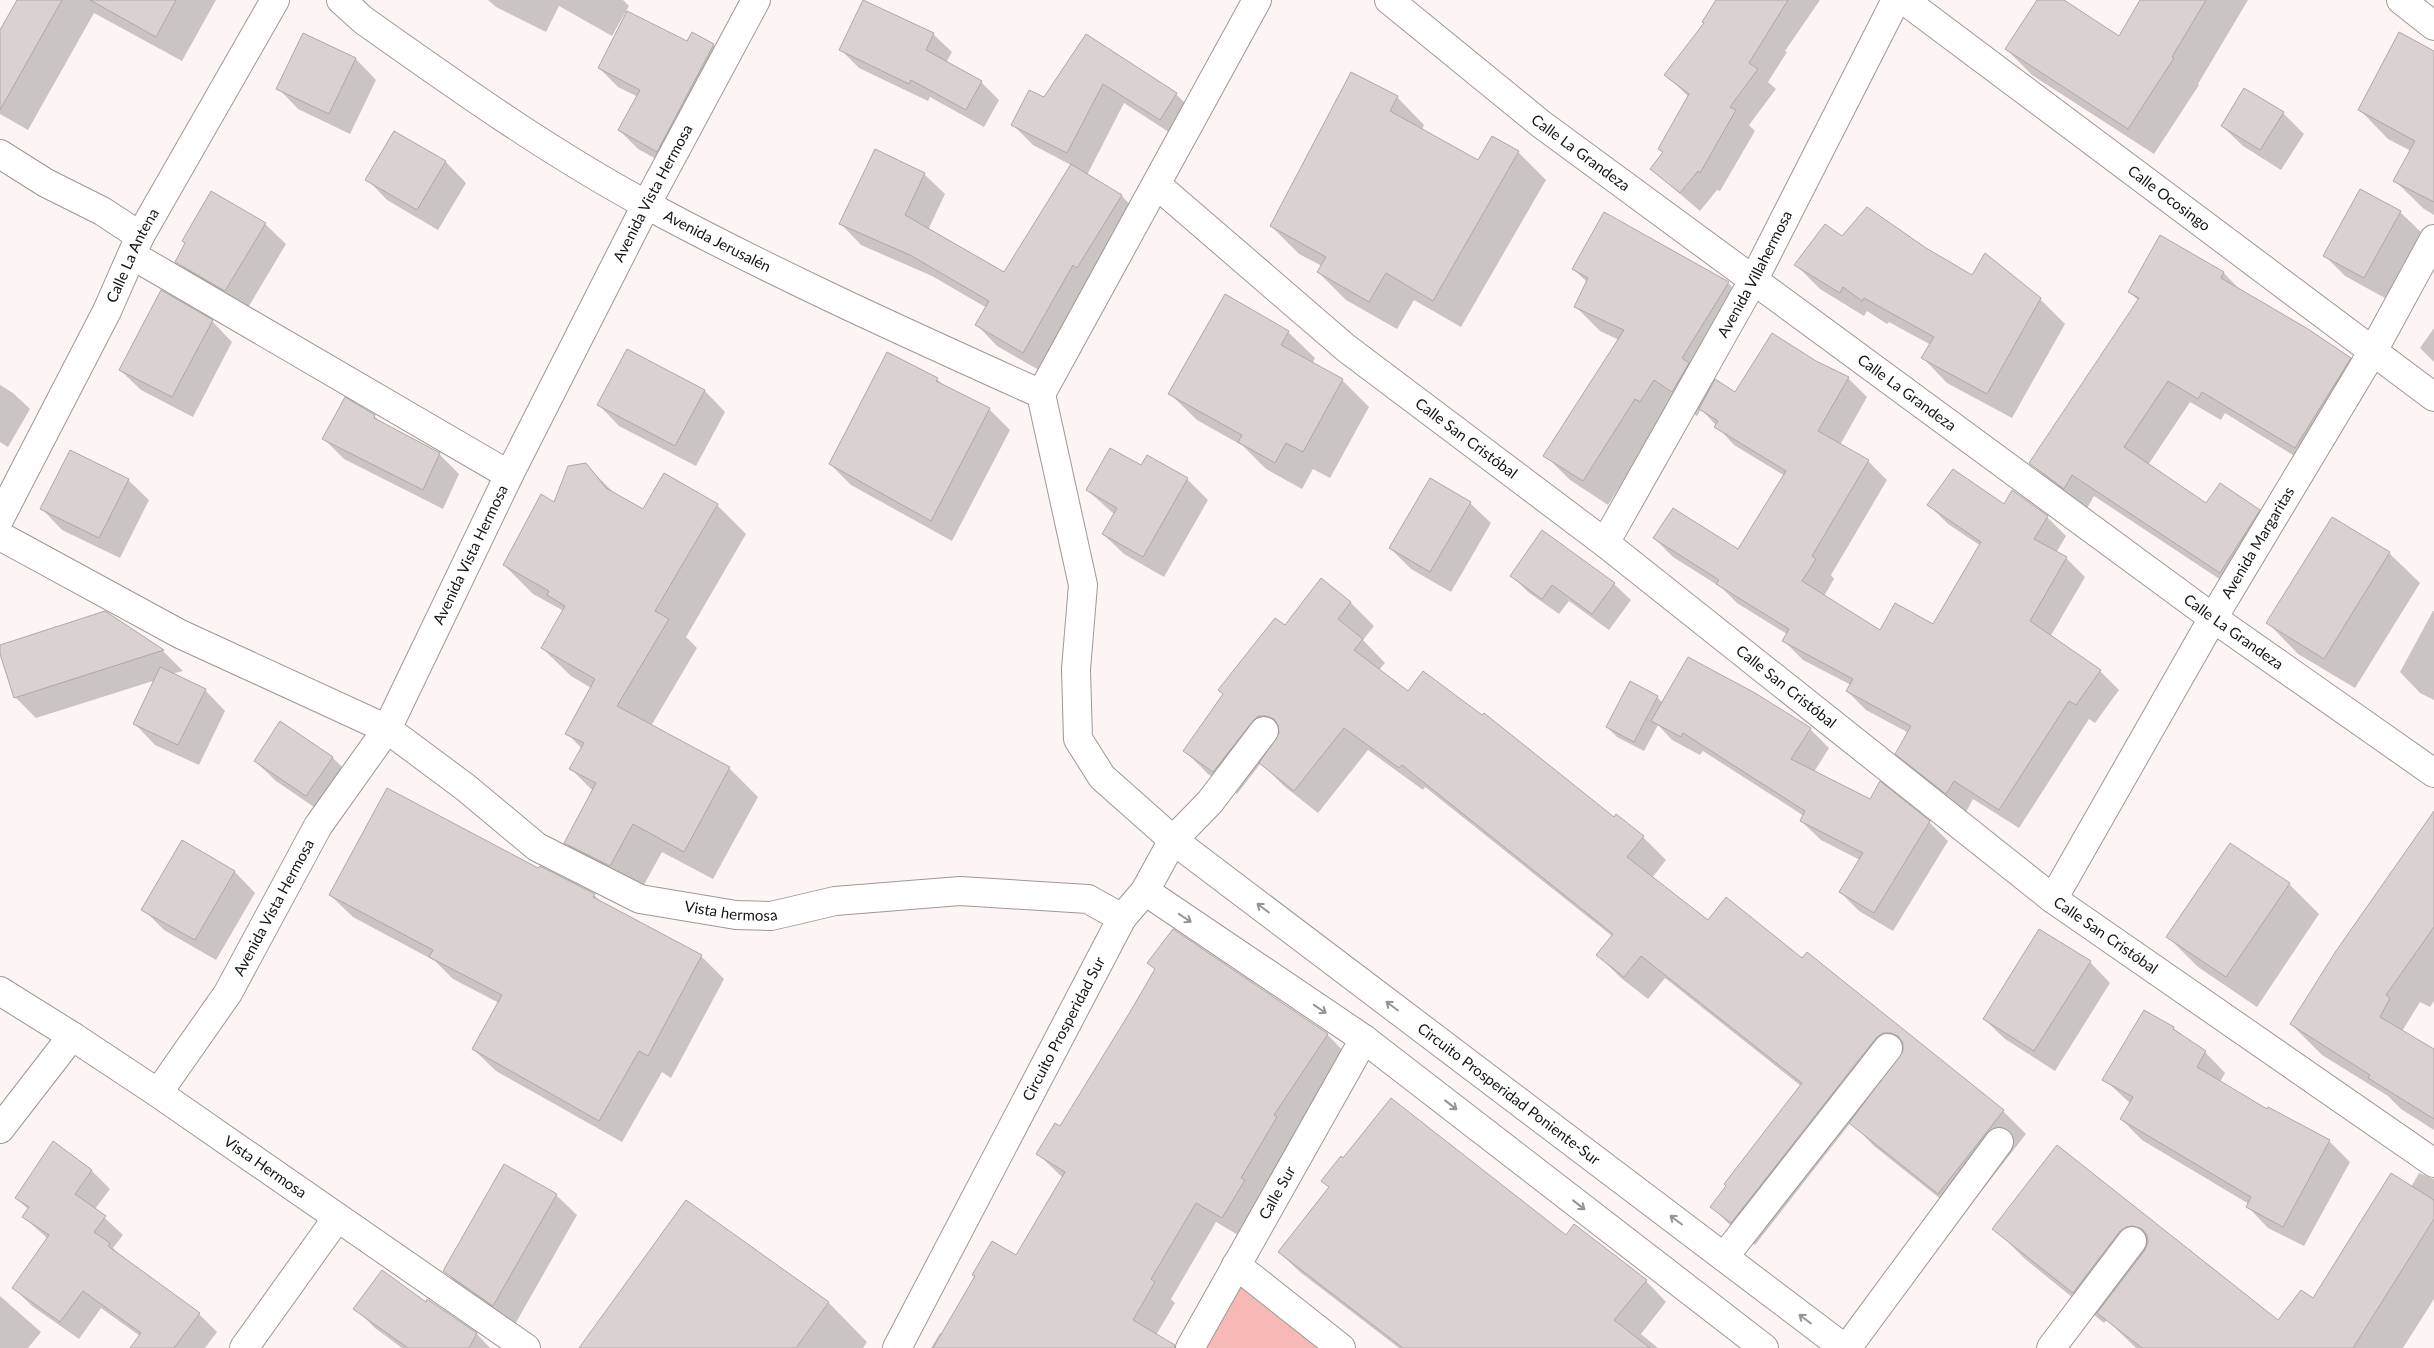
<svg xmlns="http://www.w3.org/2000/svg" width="2434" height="1348" font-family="Lato,sans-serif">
	<rect width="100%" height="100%" fill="#fdf5f4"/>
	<path fill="#f6b9b6" d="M 1240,1285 L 1320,1348 L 1206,1348 Z"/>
	<path fill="#0003" d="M 18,0 L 216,0 L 182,61 L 94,13 L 28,130 L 0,114 L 0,29 L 2,30 Z
		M 488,0 L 623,0 L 629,6 L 626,11 L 687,43 L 692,34 L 714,46 L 733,65 L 676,170 L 638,149 L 619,130 L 638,97 L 618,87 L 599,68 L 627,14 L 625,13 L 612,36 L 559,6 L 546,32 L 496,7 Z
		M 1717,0 L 1820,0 L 1785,51 L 1787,52 L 1768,82 L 1776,89 L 1749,125 L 1755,131 L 1720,191 L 1717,190 L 1700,211 L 1651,169 L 1664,153 L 1659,149 L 1689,97 L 1666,75 L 1705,23 Z
		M 2039,0 L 2062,0 L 2119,37 L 2141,0 L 2248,0 L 2198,84 L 2199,85 L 2154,154 L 2032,75 L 2006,49 Z
		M 864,1 L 933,34 L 952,52 L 946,63 L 981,82 L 999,100 L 984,127 L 930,97 L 928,101 L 859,68 L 840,49 Z
		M 304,34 L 356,59 L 376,80 L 350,134 L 298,109 L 278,88 Z
		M 1087,36 L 1176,94 L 1197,115 L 1181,140 L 1124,103 L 1087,175 L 1122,196 L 1142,217 L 1044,373 L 997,346 L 977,325 L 987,308 L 932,276 L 861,245 L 841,224 L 924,174 L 945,194 L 928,230 L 1004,274 L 1071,165 L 1033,145 L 1012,124 L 1044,99 Z
		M 2434,52 L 2434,215 L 2424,209 L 2395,181 L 2411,151 L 2388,139 L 2360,110 Z
		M 1397,97 L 1424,125 L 1422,130 L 1478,162 L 1518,152 L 1546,180 L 1461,327 L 1414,300 L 1397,329 L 1346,300 L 1318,272 L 1322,266 L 1299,254 L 1271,226 Z
		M 2283,113 L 2304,134 L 2281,170 L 2243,146 L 2222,126 Z
		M 394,132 L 446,162 L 466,183 L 438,230 L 387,200 L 367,179 Z
		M 2400,212 L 2421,232 L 2385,298 L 2345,276 L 2325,256 Z
		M 265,224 L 286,244 L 246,311 L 197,282 L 177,262 Z
		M 1842,237 L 2040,299 L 2065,324 L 2012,418 L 1947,383 L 1923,358 L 1931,345 L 1889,322 L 1887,324 L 1867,311 L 1864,316 L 1820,289 L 1796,265 Z
		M 2160,237 L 2224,273 L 2241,291 L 2350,359 L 2372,381 L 2317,470 L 2225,413 L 2221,420 L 2190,402 L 2148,465 L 2206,505 L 2259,511 L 2281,533 L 2242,594 L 2094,496 L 2086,510 L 2053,485 L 2031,463 L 2139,301 L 2129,292 Z
		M 1573,269 L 1728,283 L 1753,307 L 1707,382 L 1712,388 L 1736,394 L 1816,362 L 1848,378 L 1867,397 L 1840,445 L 1868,461 L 1887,480 L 1831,575 L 1834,579 L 1824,596 L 1880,632 L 1934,626 L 1981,546 L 1948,524 L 1929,505 L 2004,506 L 2047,517 L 2066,536 L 2056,553 L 2066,558 L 2085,577 L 2050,637 L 2100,671 L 2119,690 L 2095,723 L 2089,719 L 2019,828 L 1973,799 L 1966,812 L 1916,772 L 1897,754 L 1909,733 L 1866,710 L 1847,691 L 1851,685 L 1803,660 L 1784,641 L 1787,634 L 1737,603 L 1722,588 L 1673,557 L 1654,538 L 1738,551 L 1785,476 L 1734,445 L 1701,409 L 1697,416 L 1679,404 L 1660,423 L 1608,505 L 1570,480 L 1545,455 L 1619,340 L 1600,331 L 1575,306 L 1587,282 Z
		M 212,321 L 232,342 L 193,417 L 141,390 L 120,370 Z
		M 2434,328 L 2434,362 L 2420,348 Z
		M 1288,332 L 1315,358 L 1312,364 L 1342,380 L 1369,407 L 1330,478 L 1313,469 L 1302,489 L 1266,469 L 1243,446 L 1197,420 L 1170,394 Z
		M 628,351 L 705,391 L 725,412 L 696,466 L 619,426 L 599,405 Z
		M 888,353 L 937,379 L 946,388 L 989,409 L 1010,430 L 952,541 L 851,485 L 830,464 Z
		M 0,385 L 13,393 L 30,409 L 8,447 L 0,442 Z
		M 374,416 L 383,424 L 439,454 L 459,474 L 443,509 L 344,459 L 324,439 Z
		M 585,464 L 616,495 L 644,511 L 664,474 L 717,505 L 746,534 L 686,637 L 697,648 L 651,726 L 729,768 L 758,797 L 713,879 L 662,852 L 639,894 L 594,871 L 565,843 L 593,791 L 571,769 L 582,749 L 567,733 L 591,688 L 571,676 L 542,648 L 564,611 L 533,594 L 504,565 Z
		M 1142,466 L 1187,479 L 1208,500 L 1164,577 L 1124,554 L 1103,534 L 1114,514 L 1087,490 Z
		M 128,480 L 149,500 L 120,558 L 62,530 L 42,509 Z
		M 1470,503 L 1491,523 L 1451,592 L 1411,569 L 1390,548 Z
		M 2389,553 L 2420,583 L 2355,688 L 2298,654 L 2268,623 Z
		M 1512,576 L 1614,584 L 1631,600 L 1609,630 L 1569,601 L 1559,614 L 1528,592 Z
		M 1321,580 L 1351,603 L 1374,626 L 1363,640 L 1385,663 L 1379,670 L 1408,692 L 1643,837 L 1666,860 L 1652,878 L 1708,922 L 1802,960 L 2003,1111 L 2026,1134 L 1962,1216 L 1874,1146 L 1851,1122 L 1755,1245 L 1735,1230 L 1712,1207 L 1801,1086 L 1665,978 L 1648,999 L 1621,978 L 1598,955 L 1612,936 L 1425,787 L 1423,790 L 1368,750 L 1318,813 L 1284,786 L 1261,763 L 1237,794 L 1208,774 L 1185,751 Z
		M 2433,611 L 2434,611 L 2434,700 L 2420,693 L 2400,672 Z
		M 105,612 L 163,651 L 183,671 L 172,674 L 205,690 L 225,711 L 199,765 L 155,745 L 135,724 L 156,680 L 36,718 L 16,698 L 0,646 Z
		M 1657,697 L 1663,703 L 1810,729 L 1829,748 L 1814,772 L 1870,800 L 1929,822 L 1948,841 L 1893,931 L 1859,911 L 1840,892 L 1860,860 L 1821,840 L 1801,821 L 1804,816 L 1703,751 L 1700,755 L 1672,740 L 1658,725 L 1644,751 L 1617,737 L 1607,727 Z
		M 332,757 L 353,778 L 327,816 L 276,781 L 255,761 Z
		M 2434,823 L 2434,1001 L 2430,1007 L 2420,1002 L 2396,1041 L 2434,1065 L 2434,1130 L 2401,1109 L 2388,1096 L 2322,1055 L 2291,1024 Z
		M 182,841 L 235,872 L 255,893 L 216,960 L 164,930 L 143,909 Z
		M 2289,884 L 2319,914 L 2257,1007 L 2198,967 L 2168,937 Z
		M 330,895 L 594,895 L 603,904 L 701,956 L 724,979 L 671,1078 L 662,1072 L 622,1142 L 496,1071 L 473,1049 L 499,1003 L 453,979 L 435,961 L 353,917 Z
		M 1148,962 L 1327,1034 L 1347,1055 L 1294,1135 L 1297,1138 L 1243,1238 L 1216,1222 L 1171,1299 L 1175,1303 L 1156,1335 L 1171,1348 L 931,1348 L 940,1333 L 942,1334 L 993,1243 L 1017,1257 L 1063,1178 L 1038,1154 L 1061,1128 L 1156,970 Z
		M 2090,962 L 2110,983 L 2055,1071 L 2005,1039 L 1984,1019 Z
		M 2173,1028 L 2205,1052 L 2225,1073 L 2220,1082 L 2267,1110 L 2329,1141 L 2350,1162 L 2304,1246 L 2268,1228 L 2248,1207 L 2249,1204 L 2142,1140 L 2121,1119 L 2131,1104 L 2104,1079 Z
		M 54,1143 L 92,1171 L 110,1189 L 95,1209 L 123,1235 L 113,1248 L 126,1261 L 199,1314 L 217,1332 L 205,1348 L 132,1348 L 140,1336 L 101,1308 L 79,1339 L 32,1306 L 14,1288 L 48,1239 L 24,1217 L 29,1210 L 16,1198 Z
		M 2057,1147 L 2278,1322 L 2313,1300 L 2411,1187 L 2419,1173 L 2434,1179 L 2434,1299 L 2403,1348 L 2136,1348 L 2107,1320 L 2104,1323 L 2025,1259 L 1994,1228 Z
		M 556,1195 L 577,1215 L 514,1326 L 465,1292 L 445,1271 Z
		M 686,1202 L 829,1303 L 867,1342 L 863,1348 L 600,1348 Z
		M 1566,1237 L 1646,1281 L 1666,1302 L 1641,1334 L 1658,1348 L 1399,1348 L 1300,1272 L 1279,1252 Z
		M 0,1296 L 41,1332 L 28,1348 L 0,1348 Z
		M 428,1301 L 477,1334 L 490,1348 L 402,1348 L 375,1328 L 355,1308 L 426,1304 Z"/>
	<path fill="#dad2d1" stroke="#afa8a7" d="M 17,0 L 62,0 L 0,110 L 0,30 Z
		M 90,0 L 176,0 L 156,37 Z
		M 863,0 L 934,33 L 926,50 L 982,81 L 966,110 L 911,80 L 909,84 L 839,50 Z
		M 1716,0 L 1788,0 L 1749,63 L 1758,69 L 1730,107 L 1736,110 L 1700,173 L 1698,171 L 1680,193 L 1650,169 L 1663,152 L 1658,149 L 1689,94 L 1664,75 L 1704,23 L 1702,22 Z
		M 2037,0 L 2064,0 L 2119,36 L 2140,0 L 2206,0 L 2172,57 L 2174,58 L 2128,129 L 2005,49 Z
		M 627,11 L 687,41 L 692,32 L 714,44 L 657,152 L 618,130 L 640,90 L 598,68 Z
		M 2399,32 L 2434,51 L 2434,202 L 2393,181 L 2415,141 L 2358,110 Z
		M 303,33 L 356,58 L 329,114 L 276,89 Z
		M 1086,34 L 1177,93 L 1160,120 L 1103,84 L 1067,153 L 1011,125 L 1029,90 L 1044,97 Z
		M 1351,72 L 1398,96 L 1390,111 L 1478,160 L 1492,136 L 1519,151 L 1433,301 L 1386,273 L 1369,302 L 1317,272 L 1326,257 L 1270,226 Z
		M 2244,88 L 2284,112 L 2260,150 L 2221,126 Z
		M 394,131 L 446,161 L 417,210 L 365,180 Z
		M 875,149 L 925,173 L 905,215 L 1004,272 L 1071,164 L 1122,195 L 1077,268 L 1073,265 L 1023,353 L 975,325 L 989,301 L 910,255 L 839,224 Z
		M 2360,189 L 2401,211 L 2364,278 L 2323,256 Z
		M 211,191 L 266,223 L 225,291 L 175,262 L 185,243 L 182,241 Z
		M 1867,207 L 1926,248 L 1972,275 L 1985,253 L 2041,298 L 1987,394 L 1921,358 L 1934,337 L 1864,298 L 1862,301 L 1843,287 L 1840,293 L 1794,265 L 1825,224 L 1842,236 Z
		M 1604,212 L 1729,282 L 1682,358 L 1689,363 L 1672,392 L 1654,380 L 1640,402 L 1635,399 L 1583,481 L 1543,456 L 1624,330 L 1574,307 L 1588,278 L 1572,269 Z
		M 2160,235 L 2224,272 L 2221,278 L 2308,329 L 2351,358 L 2295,448 L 2202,392 L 2198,399 L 2168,381 L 2124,447 L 2206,503 L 2220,483 L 2260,510 L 2220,573 L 2072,475 L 2064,489 L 2029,463 L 2139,298 L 2128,292 Z
		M 161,290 L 213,320 L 172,397 L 119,370 Z
		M 1225,294 L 1289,331 L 1281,345 L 1343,379 L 1303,452 L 1286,443 L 1275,463 L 1238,442 L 1242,435 L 1168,394 Z
		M 1772,333 L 1816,361 L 1849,377 L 1818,431 L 1869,460 L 1812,556 L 1816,559 L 1802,581 L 1880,630 L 1895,603 L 1933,624 L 1981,542 L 1927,505 L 1953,469 L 2004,504 L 2012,490 L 2048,516 L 2034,539 L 2067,557 L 2030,621 L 2101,670 L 2076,705 L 2069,701 L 1999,810 L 1954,781 L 1946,794 L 1895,754 L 1911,726 L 1846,691 L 1853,679 L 1782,641 L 1789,629 L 1716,584 L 1719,580 L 1653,538 L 1673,508 L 1738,549 L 1786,471 L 1714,427 L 1718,421 L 1699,409 L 1715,379 L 1735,392 Z
		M 627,349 L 705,390 L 675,446 L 597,405 Z
		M 887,352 L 938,378 L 936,381 L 990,408 L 931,521 L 829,464 Z
		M 345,397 L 375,415 L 374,418 L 440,453 L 423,490 L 322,439 Z
		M 1110,448 L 1141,465 L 1147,455 L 1188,478 L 1143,557 L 1102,534 L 1117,508 L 1086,490 Z
		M 70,450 L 129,479 L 99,538 L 40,509 Z
		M 586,463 L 606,488 L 643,509 L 664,473 L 718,504 L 655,611 L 669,619 L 617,706 L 730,767 L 684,852 L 633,824 L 610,866 L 564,843 L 596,783 L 569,769 L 584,743 L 565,734 L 595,679 L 541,648 L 565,606 L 547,595 L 549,591 L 503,565 L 541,494 L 554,502 L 568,466 Z
		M 1430,478 L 1471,502 L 1430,572 L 1389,548 Z
		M 2332,517 L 2390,552 L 2324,659 L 2266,623 Z
		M 1542,530 L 1615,583 L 1592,614 L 1552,585 L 1542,599 L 1510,576 Z
		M 1321,578 L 1351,602 L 1338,619 L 1363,639 L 1354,650 L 1408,691 L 1423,671 L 1482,715 L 1484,713 L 1614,817 L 1616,814 L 1644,836 L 1627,857 L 1708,920 L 1726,897 L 1802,958 L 1807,952 L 2004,1110 L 1938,1194 L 1849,1123 L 1903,1051 L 1903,1043 L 1898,1036 L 1891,1033 L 1883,1033 L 1876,1038 L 1731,1223 L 1710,1207 L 1726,1186 L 1724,1184 L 1802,1083 L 1794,1077 L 1641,956 L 1624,977 L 1596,955 L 1613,934 L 1402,765 L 1399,768 L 1344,728 L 1294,791 L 1259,763 L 1279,733 L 1278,725 L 1274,719 L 1266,716 L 1258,716 L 1252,722 L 1213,772 L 1183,751 L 1223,694 L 1218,690 L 1275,618 L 1285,625 Z
		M 105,611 L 164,650 L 14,698 L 0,654 L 0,645 Z
		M 1688,657 L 1755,693 L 1811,728 L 1791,759 L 1870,799 L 1880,781 L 1930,821 L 1874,913 L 1839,892 L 1863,853 L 1800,821 L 1805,811 L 1683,733 L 1681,737 L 1651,721 Z
		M 160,667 L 206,689 L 178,745 L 133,724 Z
		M 1630,681 L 1658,696 L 1634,742 L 1606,727 Z
		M 280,721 L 333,757 L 306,796 L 254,761 Z
		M 387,788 L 538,868 L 540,866 L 595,894 L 593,897 L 702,955 L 648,1056 L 639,1051 L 599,1121 L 472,1049 L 502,995 L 429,957 L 433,950 L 329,895 Z
		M 2434,811 L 2434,927 L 2386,995 L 2390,998 L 2380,1017 L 2434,1049 L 2434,1119 L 2368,1078 L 2370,1075 L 2290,1024 L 2336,951 Z
		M 182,840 L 235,871 L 195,940 L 141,910 Z
		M 2230,843 L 2290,883 L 2226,977 L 2166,937 Z
		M 1173,929 L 1328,1034 L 1274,1115 L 1277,1117 L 1241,1178 L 1245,1180 L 1222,1218 L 1196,1203 L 1151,1279 L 1155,1282 L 1133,1320 L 1175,1345 L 1174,1348 L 933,1348 L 975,1276 L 972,1275 L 992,1241 L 1016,1255 L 1065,1172 L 1036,1154 L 1055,1123 L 1060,1126 L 1130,1012 L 1155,969 L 1147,963 Z
		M 2039,929 L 2091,961 L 2034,1051 L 1983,1019 Z
		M 2144,1010 L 2174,1027 L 2173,1029 L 2206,1051 L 2197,1067 L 2267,1109 L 2268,1107 L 2330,1140 L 2283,1227 L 2246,1207 L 2251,1197 L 2120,1119 L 2133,1097 L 2102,1080 Z
		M 1391,1098 L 1566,1235 L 1574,1224 L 1647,1280 L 1614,1320 L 1650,1348 L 1403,1348 L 1278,1252 L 1329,1187 L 1321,1181 L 1341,1156 L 1343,1158 Z
		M 53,1141 L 92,1170 L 75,1194 L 106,1216 L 94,1232 L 110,1243 L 108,1246 L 200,1313 L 174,1348 L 130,1348 L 141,1333 L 83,1291 L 60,1322 L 12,1288 L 49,1235 L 22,1217 L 29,1207 L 15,1198 Z
		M 2057,1145 L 2278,1320 L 2301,1290 L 2313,1298 L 2391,1173 L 2434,1200 L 2434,1219 L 2353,1348 L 2142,1348 L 2097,1313 L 2145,1250 L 2148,1242 L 2147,1235 L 2142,1229 L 2133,1226 L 2126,1227 L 2120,1231 L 2073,1293 L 1992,1229 Z
		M 504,1164 L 557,1194 L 493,1306 L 443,1271 Z
		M 686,1200 L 829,1302 L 796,1348 L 579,1348 Z
		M 382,1270 L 426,1302 L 427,1299 L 477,1333 L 469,1348 L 408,1348 L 353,1309 Z"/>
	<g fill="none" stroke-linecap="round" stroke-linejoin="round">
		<g stroke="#9f9797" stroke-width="30">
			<path id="pedestrian" d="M 1724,1257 L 1888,1048
				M 1847,1348 L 1999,1142
				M 2051,1348 L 2132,1241"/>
		</g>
		<g stroke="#9f9797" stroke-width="30">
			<g id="minor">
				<path id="s1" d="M 341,0 L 363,20 C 455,85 547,151 647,205 C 775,274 908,334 1041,394"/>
				<path d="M 1257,0 L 1041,394 L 1083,585 L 1076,669 L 1078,739 L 1102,777 L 1173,840 L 1210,802 L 1264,731"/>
				<path id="s2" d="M 1389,0 L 1541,124 L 2213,618 L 2434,773"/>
				<path id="s3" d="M 1904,0 L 2434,397"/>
				<path d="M 2401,0 L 2434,26"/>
				<path d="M 0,154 L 46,183 L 102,211 L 140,236"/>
				<path id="s4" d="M 1157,185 L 1346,348 L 1605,543 L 2053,899 L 2434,1163"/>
				<path d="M 132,255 L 509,475"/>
				<path id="s5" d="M 0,518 L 107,311 L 140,236 L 275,0"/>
				<path id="s6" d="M 0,536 L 180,634 L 387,729 L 465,787 L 537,847 L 640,899 L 736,915 L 771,916 L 835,901 L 960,891 L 1088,899 L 1122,918"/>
				<path id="s7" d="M 1605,543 L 1754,279 L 1896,0"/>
				<path id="s8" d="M 2053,899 L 2213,618 L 2373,351 L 2434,239"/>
				<path d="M 0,991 L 72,1036"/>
				<path id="s9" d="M 158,1093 L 228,993 L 318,826 L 387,729 L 509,475 L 646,205 L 756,0"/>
				<path d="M 1236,1265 L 1341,1348"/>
				<path d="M 244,1348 L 337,1218"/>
				<path id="s10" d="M 1190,1348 L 1364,1039"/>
			</g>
		</g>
		<g stroke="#9f9797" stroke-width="30">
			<g id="tertiary">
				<path d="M 1145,891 L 1364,1039 L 1764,1348"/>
				<path id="s11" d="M 0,1129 L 72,1036 L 158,1093 L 526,1348"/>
				<path id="s12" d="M 897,1348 L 1122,918 L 1145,891 L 1173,840 L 1844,1348"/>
			</g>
		</g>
		<use href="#pedestrian" stroke="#fff" stroke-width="28"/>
		<use href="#minor" stroke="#fff" stroke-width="28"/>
		<use href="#tertiary" stroke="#fff" stroke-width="28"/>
	</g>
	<defs><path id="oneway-shaft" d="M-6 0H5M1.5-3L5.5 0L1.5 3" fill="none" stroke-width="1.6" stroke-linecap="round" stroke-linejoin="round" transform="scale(1.25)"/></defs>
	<g stroke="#969595">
		<use href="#oneway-shaft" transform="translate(1263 908) rotate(-143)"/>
		<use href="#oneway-shaft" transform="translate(1185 918) rotate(34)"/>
		<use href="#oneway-shaft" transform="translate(1392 1006) rotate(-143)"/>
		<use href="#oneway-shaft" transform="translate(1320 1009) rotate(34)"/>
		<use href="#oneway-shaft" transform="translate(1451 1105) rotate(38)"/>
		<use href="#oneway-shaft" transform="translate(1579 1205) rotate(38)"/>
		<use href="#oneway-shaft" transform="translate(1676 1220) rotate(-143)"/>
		<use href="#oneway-shaft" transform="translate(1805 1319) rotate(-143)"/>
	</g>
	<g text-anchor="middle" stroke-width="4" stroke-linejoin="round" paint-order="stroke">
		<g font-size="15" fill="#151313" stroke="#fff">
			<text dy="5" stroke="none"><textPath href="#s2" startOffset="245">Calle La Grandeza</textPath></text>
			<text dy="5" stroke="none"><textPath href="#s9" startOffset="1029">Avenida Vista Hermosa</textPath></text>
			<text dy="5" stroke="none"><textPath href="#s3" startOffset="331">Calle Ocosingo</textPath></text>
			<text dy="5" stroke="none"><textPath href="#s1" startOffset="448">Avenida Jerusalén</textPath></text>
			<text dy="5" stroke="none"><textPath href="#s5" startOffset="294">Calle La Antena</textPath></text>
			<text dy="5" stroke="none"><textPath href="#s7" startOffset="308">Avenida Villahermosa</textPath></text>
			<text dy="5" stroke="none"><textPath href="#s2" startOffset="650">Calle La Grandeza</textPath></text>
			<text dy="5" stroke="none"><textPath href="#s4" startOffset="400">Calle San Cristóbal</textPath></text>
			<text dy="5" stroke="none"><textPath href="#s8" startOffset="411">Avenida Margaritas</textPath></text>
			<text dy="5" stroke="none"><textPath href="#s9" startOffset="624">Avenida Vista Hermosa</textPath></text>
			<text dy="5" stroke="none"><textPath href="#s2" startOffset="1055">Calle La Grandeza</textPath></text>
			<text dy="5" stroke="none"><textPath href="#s4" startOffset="805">Calle San Cristóbal</textPath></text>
			<text dy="5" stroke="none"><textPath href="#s9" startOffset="219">Avenida Vista Hermosa</textPath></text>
			<text dy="5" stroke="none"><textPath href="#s6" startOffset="831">Vista hermosa</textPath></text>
			<text dy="5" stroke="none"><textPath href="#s4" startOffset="1210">Calle San Cristóbal</textPath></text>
			<text dy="5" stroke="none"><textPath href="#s12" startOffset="360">Circuito Prosperidad Sur</textPath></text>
			<text dy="5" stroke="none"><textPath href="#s12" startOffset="1000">Circuito Prosperidad Poniente-Sur</textPath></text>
			<text dy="5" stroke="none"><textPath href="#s11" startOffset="351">Vista Hermosa</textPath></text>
			<text dy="5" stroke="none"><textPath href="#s10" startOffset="178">Calle Sur</textPath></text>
		</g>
	</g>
</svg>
